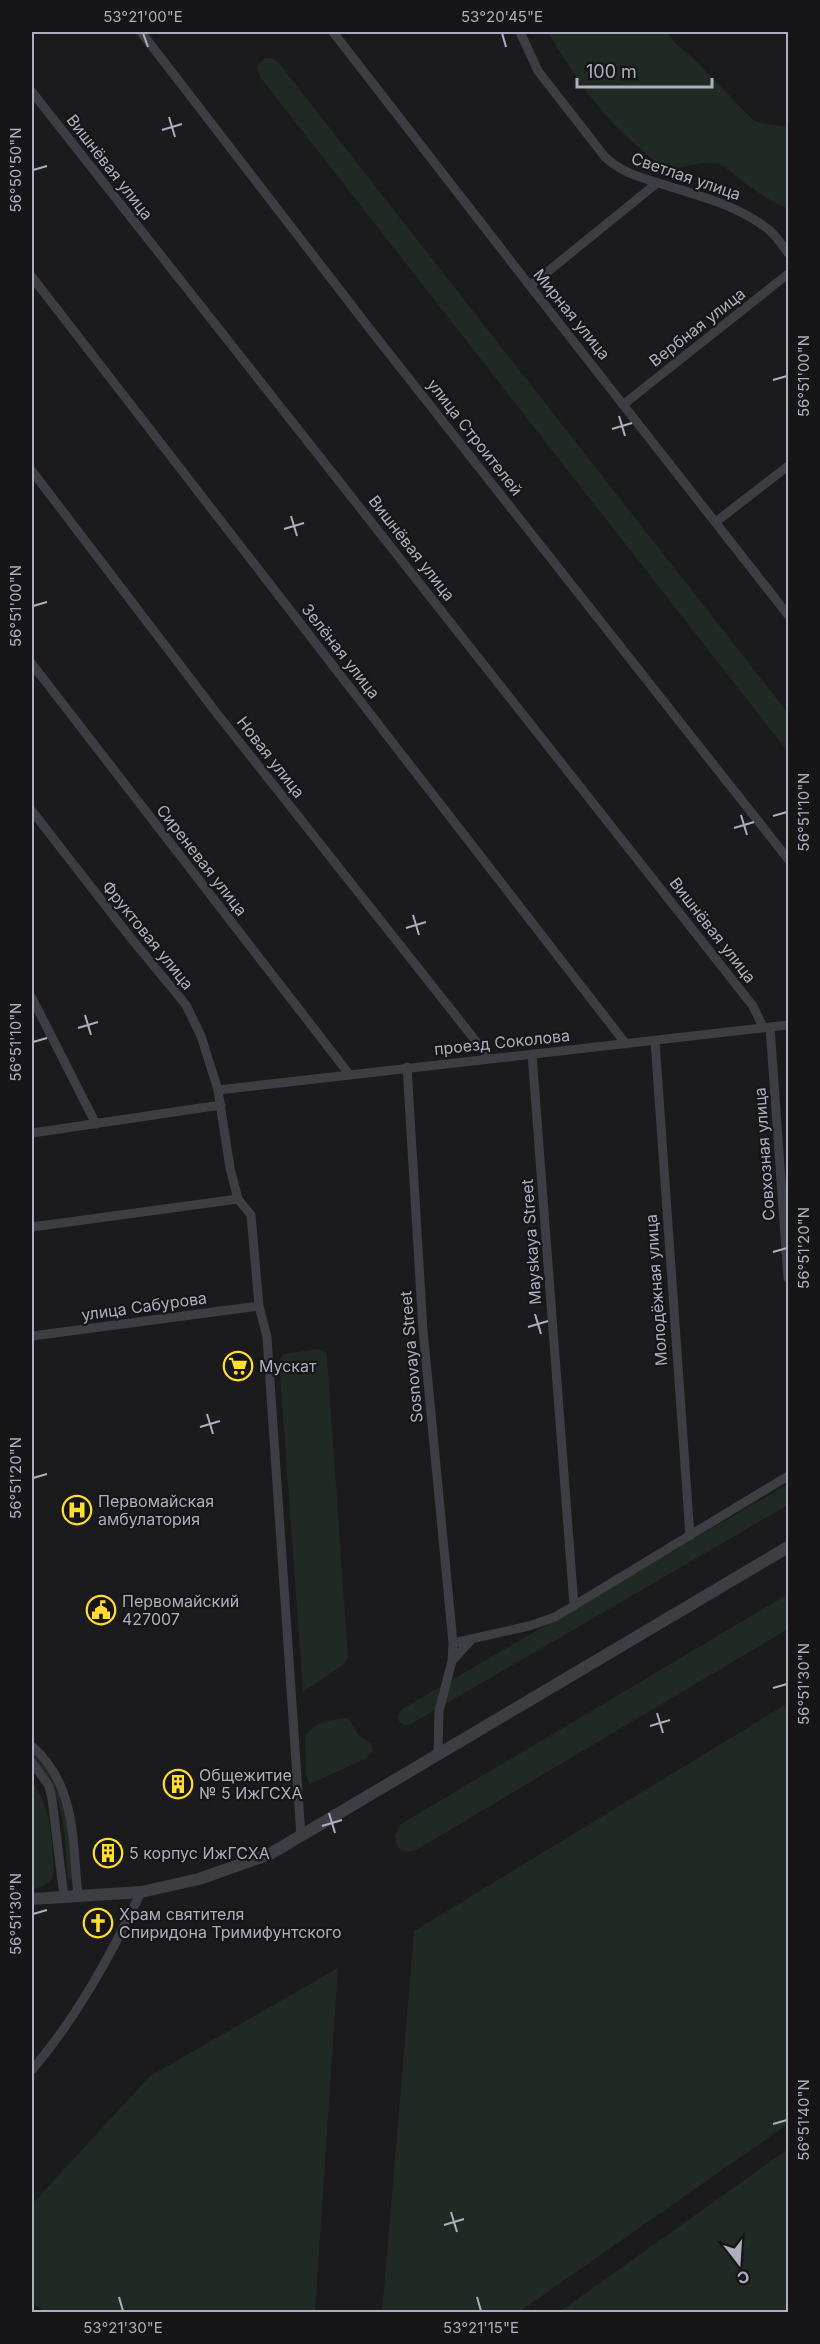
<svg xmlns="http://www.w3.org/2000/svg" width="820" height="2344" font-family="Inter,sans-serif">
	<rect width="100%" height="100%" fill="#1b1a1d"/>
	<path fill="#202923" d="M 548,32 L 667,32 L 676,44 L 693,58 L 753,120 L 760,123 L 788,127 L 788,209 C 774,203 761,195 749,186 C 738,179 728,166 714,163 C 700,160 684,170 669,167 C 658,166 650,157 642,150 C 602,118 574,76 548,32 Z
		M 265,58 L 272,58 L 278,62 L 788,713 L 788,752 L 260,77 L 257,66 Z
		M 318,1349 L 326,1352 L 327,1357 L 348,1657 L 343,1665 L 303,1692 L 279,1361 L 283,1354 Z
		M 788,1484 L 788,1505 L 411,1724 L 405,1725 L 400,1723 L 397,1716 L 402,1709 Z
		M 788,1594 L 788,1629 L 416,1850 L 407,1852 L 399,1849 L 394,1836 L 401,1824 Z
		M 788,1703 L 788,2124 L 519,2312 L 382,2312 L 414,1931 Z
		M 343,1718 L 348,1718 L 359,1736 L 371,1743 L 373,1751 L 367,1758 L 310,1784 L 306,1776 L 305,1737 C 312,1724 329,1720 343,1718 Z
		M 32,1751 C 69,1786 69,1831 73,1879 L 68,1880 C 65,1850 66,1814 52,1787 C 45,1774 32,1765 32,1751 Z
		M 32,1781 C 51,1807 52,1840 54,1871 C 52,1884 44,1887 32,1889 Z
		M 338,1968 L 315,2312 L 44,2312 L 32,2301 L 32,2204 L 150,2076 Z
		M 788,2149 L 788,2312 L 559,2312 Z"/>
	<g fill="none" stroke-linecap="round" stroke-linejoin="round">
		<path stroke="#3d3d44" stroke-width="9" d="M 141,32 L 373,333 L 788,859
			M 333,32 L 530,286 L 788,615
			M 520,32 L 538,71 L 605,157 C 622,173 640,177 662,184 C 699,196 737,205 768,229 C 776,235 782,245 788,253
			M 32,92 L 753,1006 L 763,1027
			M 32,277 L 626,1044
			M 530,286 L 657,183
			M 624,404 L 788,274
			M 32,471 L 215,711 L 490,1059
			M 717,521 L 788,466
			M 32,664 L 349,1074
			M 32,811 L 130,937 L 186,1005 L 201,1036 L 218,1090 L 230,1168 L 238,1199 L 251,1215 L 259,1306 L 267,1337 L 301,1836
			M 32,998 L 96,1124
			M 770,1027 L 788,1278
			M 655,1041 L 690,1536
			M 532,1054 L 574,1606
			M 407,1067 L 423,1330 L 453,1643 L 452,1661 L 439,1711 L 438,1754
			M 218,1090 L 788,1025
			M 32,1133 L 221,1105
			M 32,1227 L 238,1199
			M 32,1336 L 259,1306
			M 453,1643 L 529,1626 L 555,1617 L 788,1476
			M 452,1661 L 472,1639
			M 32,1746 C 77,1786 72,1841 78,1896
			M 32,1762 L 49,1786 L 52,1799 L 64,1897
			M 32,2070 C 77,2017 111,1955 141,1892"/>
		<path stroke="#3d3d44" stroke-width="12" d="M 32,1899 L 141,1892 L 199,1879 L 270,1854 L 788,1547"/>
	</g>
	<path fill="none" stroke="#acafbd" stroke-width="2" d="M 143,33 L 148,47M 502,33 L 506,47M 169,117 L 175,137M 162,130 L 182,124M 33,170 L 47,166M 773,380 L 787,376M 619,416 L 625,436M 612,429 L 632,423M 291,516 L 297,536M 284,529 L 304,523M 33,606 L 47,602M 741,815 L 747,835M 773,816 L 787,812M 734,828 L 754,822M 413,915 L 419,935M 406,928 L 426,922M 85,1015 L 91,1035M 78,1028 L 98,1022M 33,1042 L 47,1038M 773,1252 L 787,1248M 535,1314 L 541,1334M 528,1327 L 548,1321M 207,1414 L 213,1434M 200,1427 L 220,1421M 33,1478 L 47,1474M 773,1688 L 787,1684M 657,1713 L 663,1733M 650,1726 L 670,1720M 329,1813 L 335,1833M 322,1826 L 342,1820M 33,1914 L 47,1910M 773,2124 L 787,2120M 451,2212 L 457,2232M 444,2225 L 464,2219M 119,2297 L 123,2311M 477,2297 L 481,2311"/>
	<defs>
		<g id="supermarket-ring" transform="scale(1.5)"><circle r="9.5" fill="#161518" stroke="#ffdc31" stroke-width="1.5"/><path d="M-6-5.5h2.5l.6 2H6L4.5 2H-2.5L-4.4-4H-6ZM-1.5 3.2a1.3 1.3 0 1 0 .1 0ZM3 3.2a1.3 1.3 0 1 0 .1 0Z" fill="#ffdc31"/></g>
		<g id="hospital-ring" transform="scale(1.5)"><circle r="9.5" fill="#161518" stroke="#ffdc31" stroke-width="1.5"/><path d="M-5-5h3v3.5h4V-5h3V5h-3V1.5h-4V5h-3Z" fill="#ffdc31"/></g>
		<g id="civic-ring" transform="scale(1.5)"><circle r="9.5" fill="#161518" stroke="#ffdc31" stroke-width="1.5"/><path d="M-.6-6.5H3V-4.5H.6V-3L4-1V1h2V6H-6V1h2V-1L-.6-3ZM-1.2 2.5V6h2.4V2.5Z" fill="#ffdc31"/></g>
		<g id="building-ring" transform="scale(1.5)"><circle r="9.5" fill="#161518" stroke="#ffdc31" stroke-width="1.5"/><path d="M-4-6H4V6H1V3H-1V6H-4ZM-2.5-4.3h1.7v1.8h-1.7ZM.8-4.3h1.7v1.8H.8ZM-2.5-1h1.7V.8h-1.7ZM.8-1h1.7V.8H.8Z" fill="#ffdc31"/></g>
		<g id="church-ring" transform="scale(1.5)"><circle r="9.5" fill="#161518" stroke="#ffdc31" stroke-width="1.5"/><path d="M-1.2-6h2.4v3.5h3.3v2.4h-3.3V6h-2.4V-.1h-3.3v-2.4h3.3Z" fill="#ffdc31"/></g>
	</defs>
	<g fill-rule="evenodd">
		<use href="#supermarket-ring" x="238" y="1366"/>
		<use href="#hospital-ring" x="77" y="1510"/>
		<use href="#civic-ring" x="101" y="1610"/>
		<use href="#building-ring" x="178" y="1784"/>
		<use href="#building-ring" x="108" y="1853"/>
		<use href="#church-ring" x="98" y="1923"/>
	</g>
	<g text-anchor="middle" stroke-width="4.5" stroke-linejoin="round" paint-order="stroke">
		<g font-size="16" fill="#acafbd" stroke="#161518">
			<text transform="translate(110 167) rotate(52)" y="6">Вишнёвая улица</text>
			<text transform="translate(686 176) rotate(19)" y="6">Светлая улица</text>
			<text transform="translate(572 314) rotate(51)" y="6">Мирная улица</text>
			<text transform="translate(697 327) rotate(-38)" y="6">Вербная улица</text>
			<text transform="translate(475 437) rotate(52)" y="6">улица Строителей</text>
			<text transform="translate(412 548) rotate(52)" y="6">Вишнёвая улица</text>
			<text transform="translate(341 651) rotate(52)" y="6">Зелёная улица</text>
			<text transform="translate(271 757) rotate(52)" y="6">Новая улица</text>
			<text transform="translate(202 860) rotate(52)" y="6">Сиреневая улица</text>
			<text transform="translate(713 930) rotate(52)" y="6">Вишнёвая улица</text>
			<text transform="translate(148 935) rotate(51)" y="6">Фруктовая улица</text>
			<text transform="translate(502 1042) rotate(-6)" y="6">проезд Соколова</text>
			<text transform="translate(764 1154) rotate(-94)" y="6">Совхозная улица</text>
			<text transform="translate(531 1242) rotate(-94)" y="6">Mayskaya Street</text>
			<text transform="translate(656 1290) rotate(-94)" y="6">Молодёжная улица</text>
			<text transform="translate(144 1306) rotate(-8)" y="6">улица Сабурова</text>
			<text transform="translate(411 1357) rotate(-95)" y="6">Sosnovaya Street</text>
		</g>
		<g font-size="16" fill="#acafbd" stroke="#161518" text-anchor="start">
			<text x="259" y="1372">Мускат</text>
			<text x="98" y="1507">Первомайская<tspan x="98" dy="18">амбулатория</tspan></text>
			<text x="122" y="1607">Первомайский<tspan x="122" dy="18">427007</tspan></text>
			<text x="199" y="1781">Общежитие<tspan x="199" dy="18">№ 5 ИжГСХА</tspan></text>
			<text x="129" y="1859">5 корпус ИжГСХА</text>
			<text x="119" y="1920">Храм святителя<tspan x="119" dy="18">Спиридона Тримифунтского</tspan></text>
		</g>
	</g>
	<rect width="820" height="2344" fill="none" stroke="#161518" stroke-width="66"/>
	<g transform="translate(739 2263) rotate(163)" stroke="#161518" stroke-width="4.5" paint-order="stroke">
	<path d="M0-4.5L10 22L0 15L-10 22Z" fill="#acafbd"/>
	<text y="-9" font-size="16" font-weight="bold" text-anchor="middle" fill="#acafbd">С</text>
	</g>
	<path d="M577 78v9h135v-9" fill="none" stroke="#acafbd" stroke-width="3"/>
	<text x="586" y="78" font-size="18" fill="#acafbd" stroke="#161518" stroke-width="4.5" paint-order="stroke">100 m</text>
	<rect x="33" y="33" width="754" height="2278" fill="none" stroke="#acafbd" stroke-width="2"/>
	<g font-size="15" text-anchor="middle" fill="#acafbd">
		<text x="143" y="22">53°21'00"E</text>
		<text x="502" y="22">53°20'45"E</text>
		<text transform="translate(16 170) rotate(-90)" y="5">56°50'50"N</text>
		<text transform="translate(804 376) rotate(-90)" y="5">56°51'00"N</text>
		<text transform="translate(16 606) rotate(-90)" y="5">56°51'00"N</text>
		<text transform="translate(804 812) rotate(-90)" y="5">56°51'10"N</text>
		<text transform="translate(16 1042) rotate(-90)" y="5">56°51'10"N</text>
		<text transform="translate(804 1248) rotate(-90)" y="5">56°51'20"N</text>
		<text transform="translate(16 1478) rotate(-90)" y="5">56°51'20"N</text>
		<text transform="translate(804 1684) rotate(-90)" y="5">56°51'30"N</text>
		<text transform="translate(16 1914) rotate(-90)" y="5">56°51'30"N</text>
		<text transform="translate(804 2120) rotate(-90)" y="5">56°51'40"N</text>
		<text x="123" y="2333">53°21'30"E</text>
		<text x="481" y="2333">53°21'15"E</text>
	</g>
</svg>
